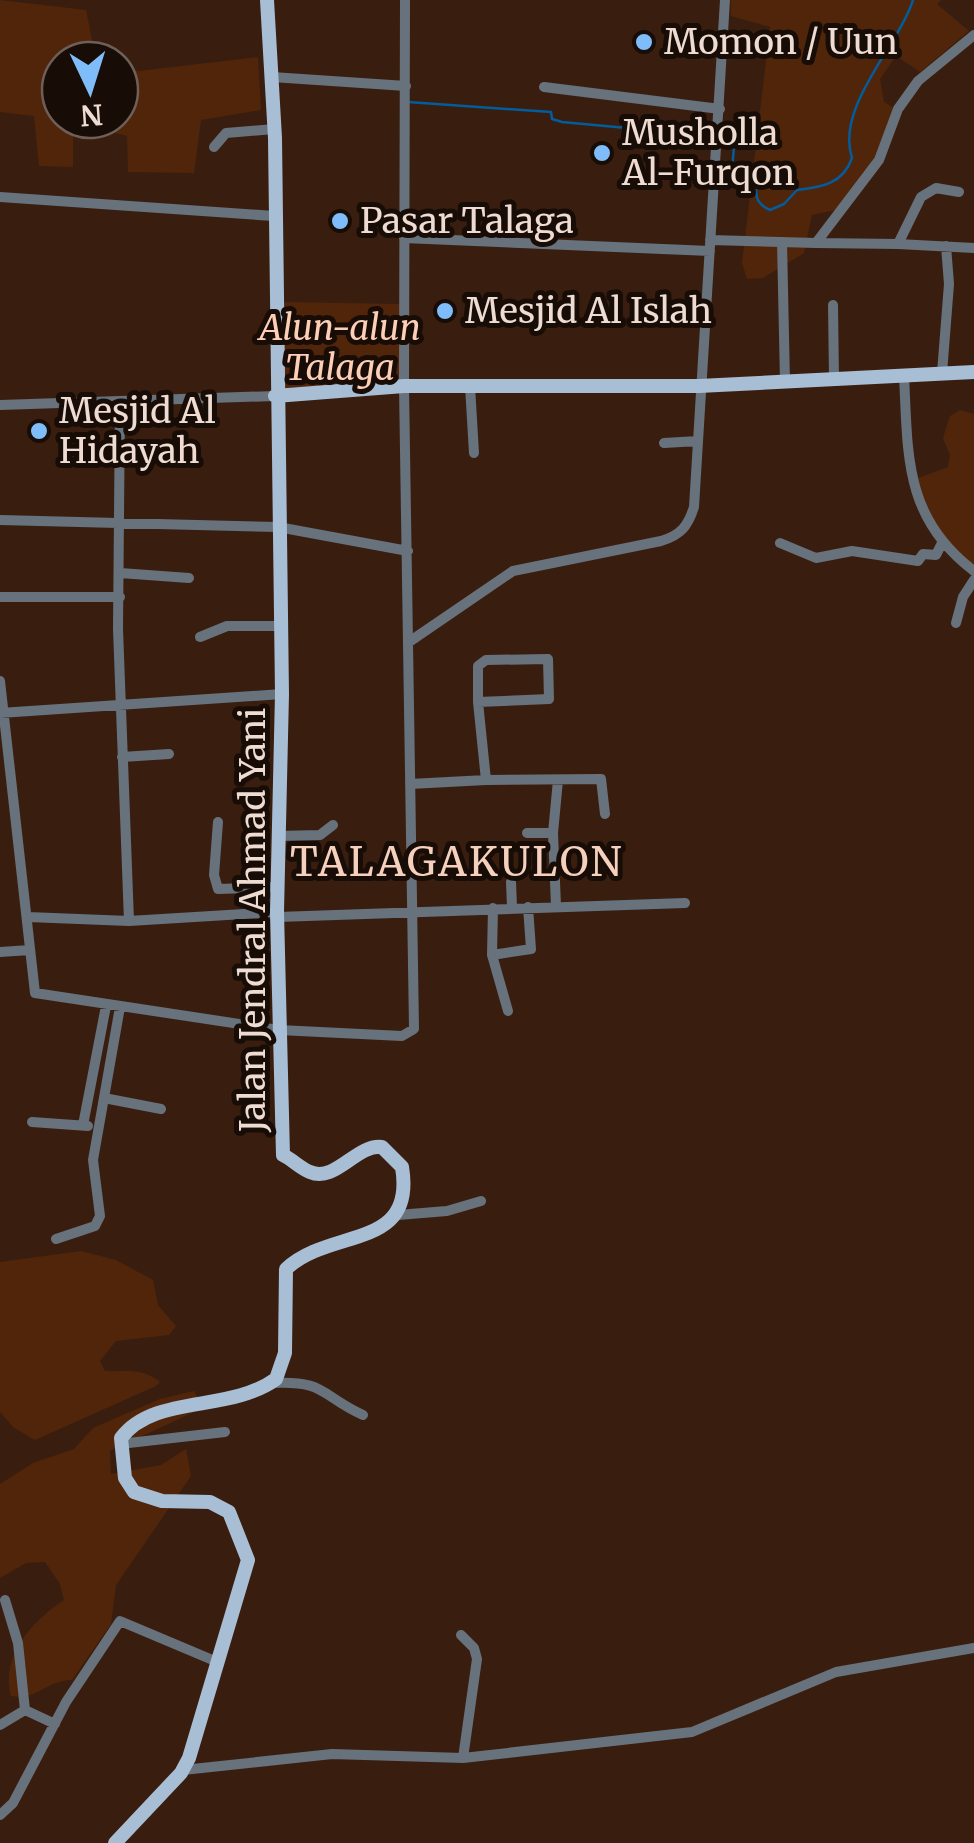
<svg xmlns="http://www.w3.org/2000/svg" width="974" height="1843" font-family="Merriweather,serif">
	<rect width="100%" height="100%" fill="#391e0f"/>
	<path fill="#50250a" d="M 0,0 L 86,10 L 96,60 L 60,60 L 60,120 L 120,120 L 120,68 L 139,71 L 258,57 L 261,110 L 201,120 L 194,173 L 128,172 L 127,136 L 73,122 L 73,167 L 39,166 L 34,116 L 0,112 Z
		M 731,0 L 941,0 L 937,4 L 969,31 L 920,72 L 896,56 L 880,79 L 884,102 L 899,111 L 880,151 L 836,210 L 812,215 L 804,253 L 763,278 L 747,279 L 742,263 L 770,27 L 731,16 Z
		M 282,302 L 400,304 L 403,393 L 277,394 Z
		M 960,410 L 974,414 L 974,580 L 918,506 L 913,480 L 948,467 L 950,455 L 943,438 L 950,416 Z
		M 81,1251 L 116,1260 L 153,1280 L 158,1305 L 176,1326 L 169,1335 L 116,1341 L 100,1361 L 105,1371 C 126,1372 142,1367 160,1382 L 156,1386 L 35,1440 L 13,1427 L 0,1412 L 0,1262 Z
		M 194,1391 L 200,1401 L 194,1412 L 110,1451 L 111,1474 L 161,1465 L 186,1449 L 191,1476 L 116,1585 L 111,1624 L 72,1680 C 44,1681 37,1701 11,1696 C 0,1654 34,1620 64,1600 L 60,1584 L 45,1562 L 26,1563 L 0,1578 L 0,1484 L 33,1463 L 74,1449 L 93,1428 L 160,1399 Z"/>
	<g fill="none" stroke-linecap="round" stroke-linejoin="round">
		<path stroke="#035c9c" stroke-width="2.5" d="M 408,102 L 551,112 L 552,119 L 562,122 L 713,136
			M 721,137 L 734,147 L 732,169 L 753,171 C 760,188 749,201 770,210 L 784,204 L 797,190 C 822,187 843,184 852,158 C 835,107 899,45 913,0"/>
		<path stroke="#67727d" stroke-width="10" d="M 272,77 L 406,86
			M 544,87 L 720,109
			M 214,147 L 226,133 L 274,129
			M 959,192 L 936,188 L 921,197 L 898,244 L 974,248
			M 0,197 L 274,216
			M 404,238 L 710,251
			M 710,240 L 816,243 L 879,160 L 898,109 L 918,81 L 974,35
			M 782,242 L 785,382
			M 816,243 L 898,244
			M 833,305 L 834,379
			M 942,373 L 949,284 L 946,246
			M 904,375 C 908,456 904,518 974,571
			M 470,386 L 474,453
			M 120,402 L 118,629 L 129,921
			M 0,405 L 275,396
			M 664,443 L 698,441
			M 0,520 L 278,527 L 408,551
			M 780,543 L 816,558 L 852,551 L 918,561 L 923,554 L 936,555 L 943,541
			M 120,573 L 189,578
			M 0,597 L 120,597
			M 956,623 L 963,597 L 974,580
			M 200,637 L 227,626 L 281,626
			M 409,642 L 513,571 L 661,541 C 681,535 688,526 694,507 L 725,0
			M 0,681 L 35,993 L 279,1030 L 402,1036 L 414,1029 L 404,386 L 405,0
			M 0,713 L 282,694
			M 122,757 L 169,754
			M 486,780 L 601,779 L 605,814
			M 410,784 L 486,780 L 478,702 L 478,666 L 486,660 L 548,659 L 549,699 L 478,702
			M 218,822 L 214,875 L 218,889 L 279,887
			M 527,833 L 553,833
			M 277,836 L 320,835 L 333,825
			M 511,882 L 512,907
			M 556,906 L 553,833 L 558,780
			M 493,908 L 492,955 L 508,1011
			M 28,917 L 129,921 L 277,912
			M 278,917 L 685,903
			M 0,952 L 30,950
			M 492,955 L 531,949 L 528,907
			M 104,1098 L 161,1109
			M 32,1122 L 88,1126
			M 83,1125 L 106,1006
			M 398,1215 L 447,1211 L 481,1201
			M 56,1239 L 95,1226 L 100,1216 L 93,1160 L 120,1007
			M 270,1383 C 327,1380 319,1395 363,1415
			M 120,1444 L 225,1432
			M 5,1600 L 18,1643 L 25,1710 L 55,1724
			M 461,1635 L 474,1648 L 477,1659 L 463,1758
			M 0,1725 L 25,1710
			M 183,1770 L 332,1754 L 463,1758 L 692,1732 L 836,1672 L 974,1648
			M 0,1815 L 13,1803 L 66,1702 L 120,1621 L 215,1661"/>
		<path stroke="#a8bed5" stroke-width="14" d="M 275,396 L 404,386 L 699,386 L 974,372
			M 115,1843 L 181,1773 L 189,1758 L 248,1560 L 229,1512 L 210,1502 L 162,1501 L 134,1492 L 125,1478 L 121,1438 C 154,1394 229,1413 276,1379 L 285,1353 L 286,1269 C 331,1227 416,1251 402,1167 L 382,1147 C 356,1144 336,1183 310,1172 C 300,1168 293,1160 283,1155 L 277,912 L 282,694 L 275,138 L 267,0"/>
	</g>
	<g fill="#7fbdfa" stroke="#180c06" stroke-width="4">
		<circle cx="644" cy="42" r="10"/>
		<circle cx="602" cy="153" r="10"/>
		<circle cx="340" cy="221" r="10"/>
		<circle cx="445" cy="311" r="10"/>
		<circle cx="39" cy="431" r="10"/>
	</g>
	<g text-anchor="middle" stroke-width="10" stroke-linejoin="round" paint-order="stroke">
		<g font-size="35" fill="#eedcd2" stroke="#180c06" text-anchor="start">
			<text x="664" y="54">Momon / Uun</text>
			<text x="622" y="145">Musholla<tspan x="622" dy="40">Al-Furqon</tspan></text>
			<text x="360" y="233">Pasar Talaga</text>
			<text x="465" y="323">Mesjid Al Islah</text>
			<text x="59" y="423">Mesjid Al<tspan x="59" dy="40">Hidayah</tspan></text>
		</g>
		<g font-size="35" font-style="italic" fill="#fecfb7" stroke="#180c06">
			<text x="340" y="340">Alun-alun<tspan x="340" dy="40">Talaga</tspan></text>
		</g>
		<g font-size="35" fill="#eedcd2" stroke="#180c06">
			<text transform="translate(253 920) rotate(-90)" y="12">Jalan Jendral Ahmad Yani</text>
		</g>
		<g font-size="40" letter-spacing="2.5" fill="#f5d0bd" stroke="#180c06">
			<text x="457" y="876">TALAGAKULON</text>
		</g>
	</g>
	<g transform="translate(90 90) rotate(176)"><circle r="48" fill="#180c06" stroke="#6e5f58" stroke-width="2.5"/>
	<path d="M0-8L18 38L0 25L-18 38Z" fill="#7fbdfa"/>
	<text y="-15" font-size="28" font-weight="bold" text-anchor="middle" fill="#eedcd2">N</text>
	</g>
</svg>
